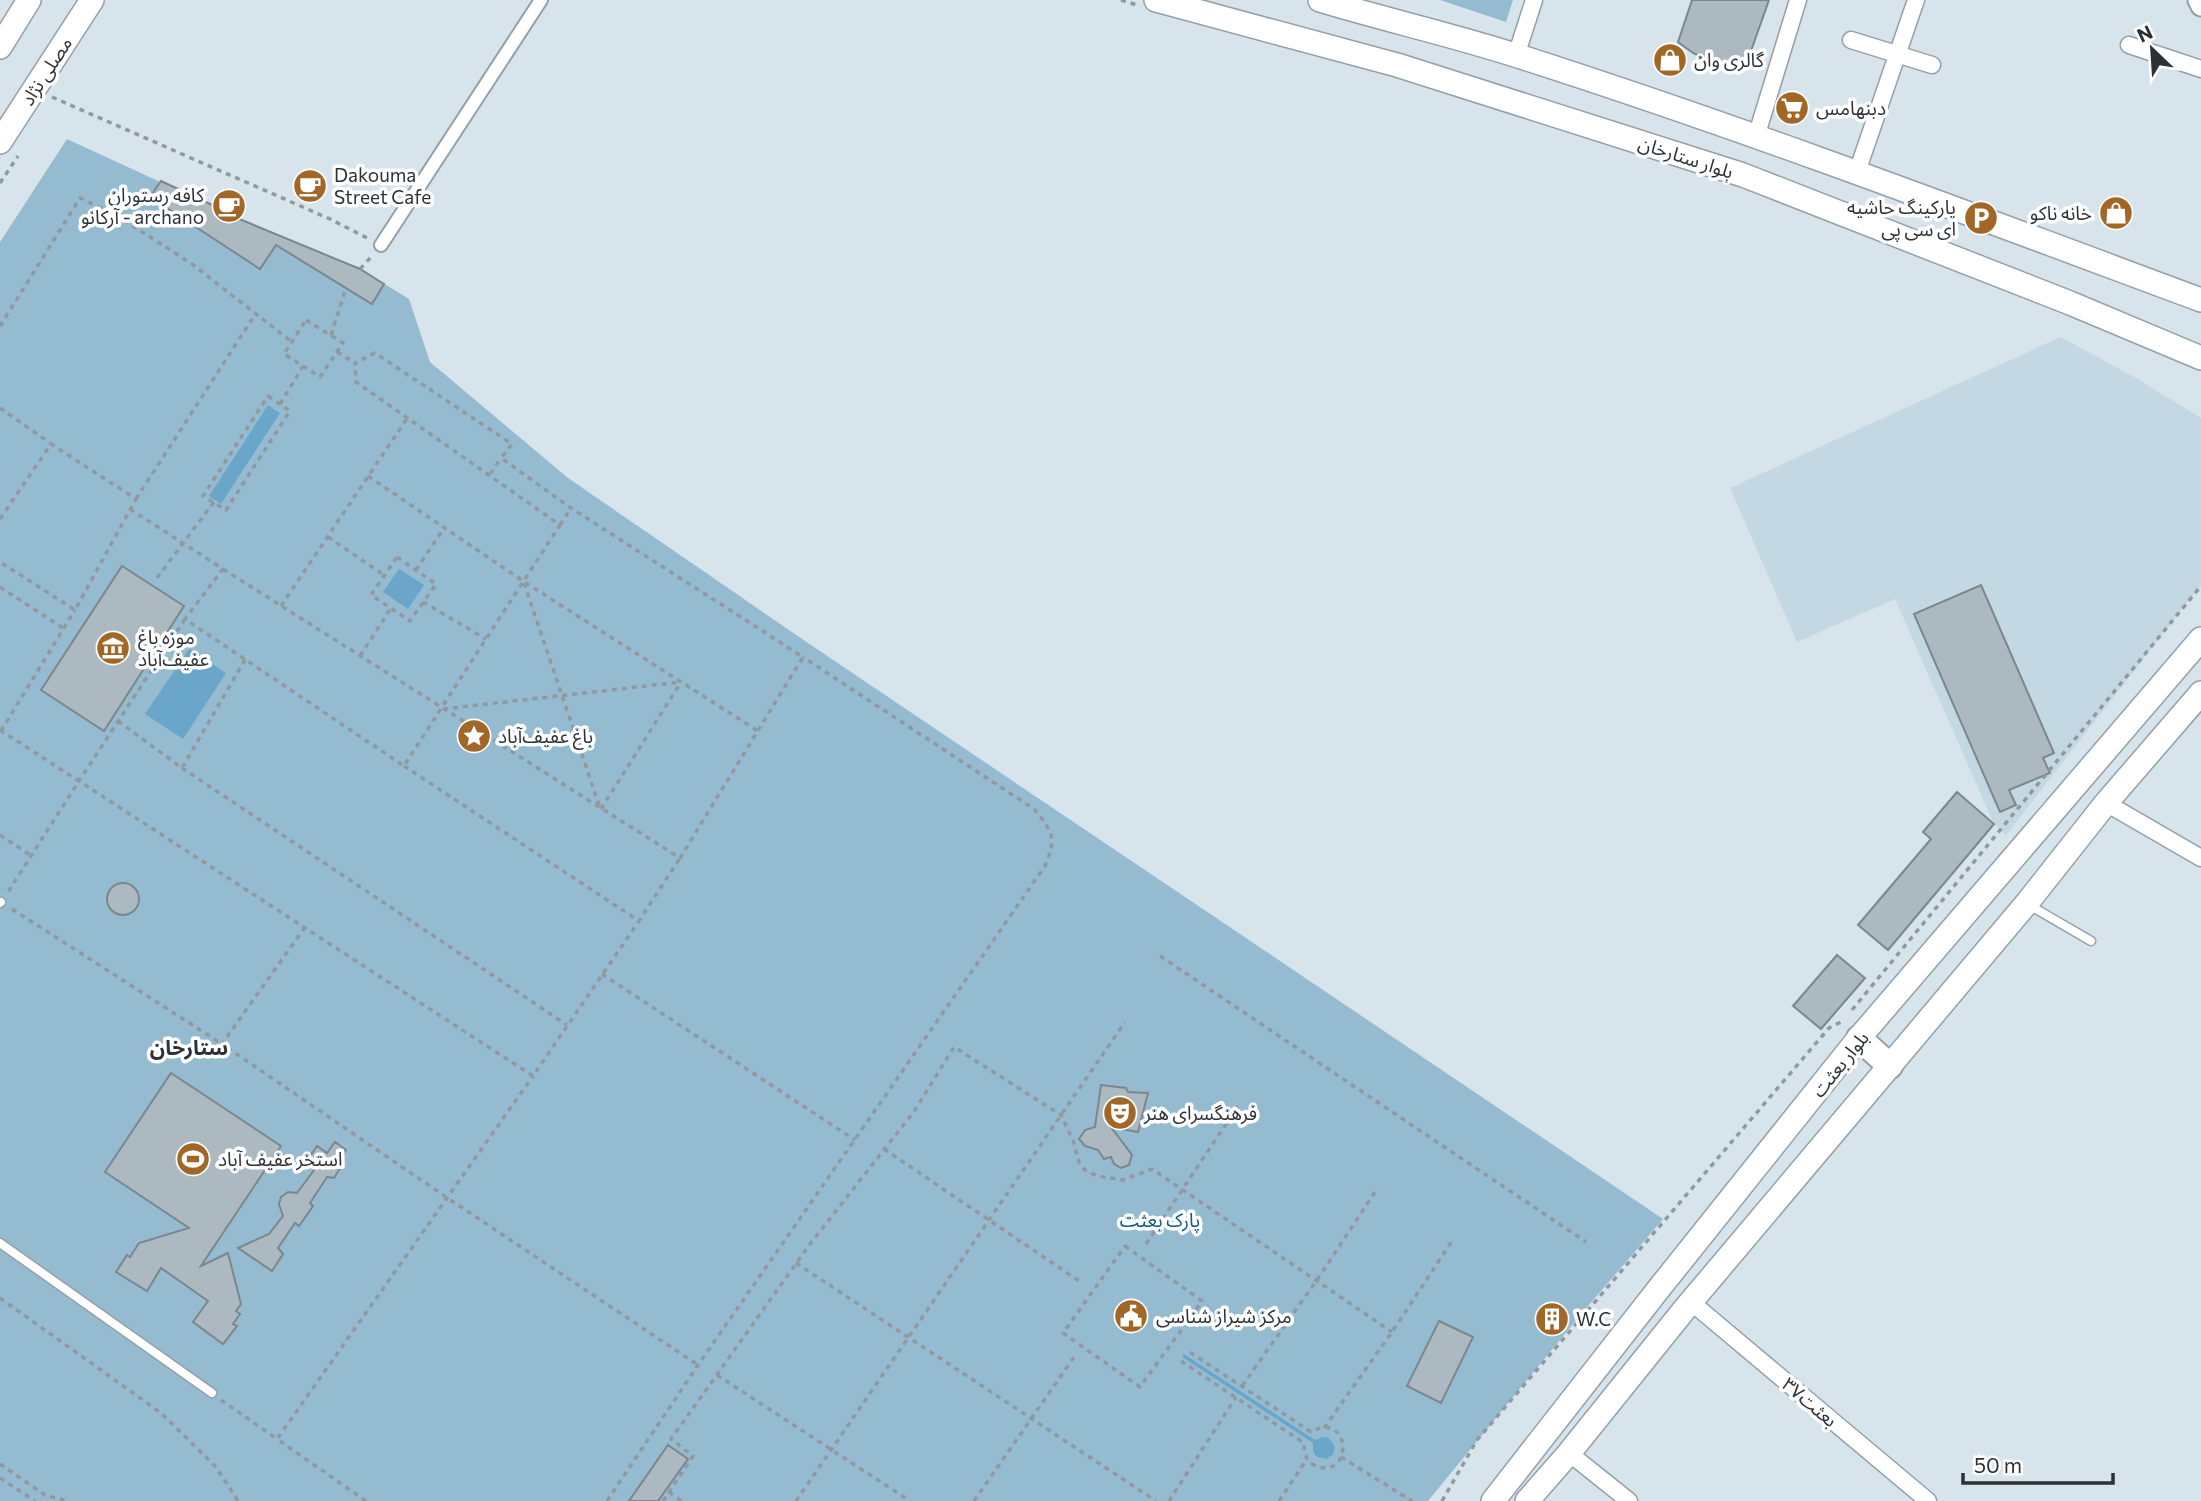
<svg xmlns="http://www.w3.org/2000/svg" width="2201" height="1501" font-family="Commissioner,'Noto Sans Arabic',sans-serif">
	<rect width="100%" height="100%" fill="#d7e4ec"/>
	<path fill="#c4d8e4" d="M 2061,337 L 2136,378 L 2201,418 L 2201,585 L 2006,835 L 1994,824 L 1895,599 L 1797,642 L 1730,488 Z"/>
	<path fill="#95bbd1" d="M 1440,0 L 1513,0 L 1506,22 Z
		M 67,139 L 247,222 L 360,269 L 409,299 L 430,362 L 568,478 L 805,641 L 1663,1219 L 1582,1313 L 1428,1501 L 0,1501 L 0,242 Z"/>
	<path fill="#6aa6c9" d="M 268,405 L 280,413 L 221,504 L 209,496 Z
		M 399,569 L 424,585 L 408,609 L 383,592 Z
		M 189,649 L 226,673 L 183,739 L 145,714 Z
		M 1184,1354 L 1315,1440 L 1322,1437 L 1329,1438 L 1335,1447 L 1333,1454 L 1327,1459 L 1317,1457 L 1313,1451 L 1313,1443 L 1182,1357 Z"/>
	<path fill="#adb9c1" stroke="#7b878e" stroke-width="2" d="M 1692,0 L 1769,0 L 1746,65 L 1728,65 L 1709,61 L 1693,53 L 1678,42 Z
		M 161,181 L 221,209 L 220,211 L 360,269 L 384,284 L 372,304 L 276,245 L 260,269 L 150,197 Z
		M 122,566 L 184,606 L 104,731 L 41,690 Z
		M 1981,585 L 2054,753 L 2043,758 L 2050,773 L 2009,790 L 2016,805 L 2000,812 L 1914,614 Z
		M 1957,792 L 1994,824 L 1888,950 L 1858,925 L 1931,839 L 1923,832 Z
		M107 899a16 16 0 1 1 32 0a16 16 0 1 1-32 0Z
		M 1837,955 L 1865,978 L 1821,1029 L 1793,1006 Z
		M 171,1073 L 281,1146 L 201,1266 L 228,1253 L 241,1304 L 236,1311 L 240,1314 L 233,1324 L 237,1326 L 223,1344 L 193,1322 L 208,1301 L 161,1268 L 147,1291 L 116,1272 L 127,1255 L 130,1257 L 139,1243 L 189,1228 L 105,1172 Z
		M 1101,1085 L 1126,1088 L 1128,1092 L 1148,1093 L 1138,1132 L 1111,1127 L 1132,1155 L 1129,1165 L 1121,1168 L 1114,1164 L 1111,1157 L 1104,1159 L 1098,1150 L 1085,1146 L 1079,1139 L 1085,1130 L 1095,1127 Z
		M 335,1142 L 346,1150 L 339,1160 L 343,1163 L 334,1178 L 327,1177 L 310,1203 L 313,1206 L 299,1226 L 295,1223 L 278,1248 L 283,1254 L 272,1271 L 238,1248 L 269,1234 L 283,1216 L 279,1204 L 281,1197 L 288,1192 L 297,1193 L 314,1170 L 309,1158 L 317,1146 L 327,1153 Z
		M 1439,1321 L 1473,1337 L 1441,1403 L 1407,1386 Z
		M 668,1445 L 688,1459 L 658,1501 L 629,1501 Z"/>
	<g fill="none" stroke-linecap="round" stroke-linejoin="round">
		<g stroke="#94a0a8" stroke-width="11">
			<path id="service" d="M 0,903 L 1,902
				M 2029,905 L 2091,941
				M 0,1243 L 212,1393"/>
		</g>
		<g stroke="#94a0a8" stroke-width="16">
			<path id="pedestrian" d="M 381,245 L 541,0"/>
		</g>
		<g stroke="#94a0a8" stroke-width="19">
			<path id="minor" d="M 1851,40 L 1932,65
				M 2129,45 L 2201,69
				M 1516,56 L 1534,0
				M 1756,137 L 1798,0
				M 1857,172 L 1916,0
				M 2106,803 L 2201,858
				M 1691,1302 L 1928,1501
				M 1569,1453 L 1629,1501"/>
		</g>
		<g stroke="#94a0a8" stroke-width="23">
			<path id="tertiary" d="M 2198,0 L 2201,6"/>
		</g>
		<g stroke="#94a0a8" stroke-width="26">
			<path id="secondary" d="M 1156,0 L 1397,65 L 1743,175 L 2070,303 L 2201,358
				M 1320,0 C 1386,20 1453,35 1518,56 C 1749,130 1975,216 2201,300
				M 0,47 L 29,0
				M 0,142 L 92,0
				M 1493,1501 L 1657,1291 L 1859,1038 L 2201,639
				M 1527,1501 L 1569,1453 L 1684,1310 L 2027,903 L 2106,803 L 2201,693"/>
		</g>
		<g stroke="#94a0a8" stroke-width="28">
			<path id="primary" d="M 1859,1038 L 1890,1066"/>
		</g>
		<path stroke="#90999f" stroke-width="3.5" stroke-dasharray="5 5" stroke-linecap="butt" d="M 1121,0 L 1137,5
			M 52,97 L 330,219 L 367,238
			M 0,183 L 18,156
			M 360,269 L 373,255
			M 306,320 L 343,343 L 320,377 L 284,354 Z
			M 0,326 L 80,198 L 119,217 L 192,264 L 292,342
			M 331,335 L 346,288
			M 337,352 L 355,363
			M 268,396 L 290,411 L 226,510 L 203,496 Z
			M 280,404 L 303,366
			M 0,408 L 50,443
			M 490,474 L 501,458
			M 368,476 L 523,581 L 758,731
			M 136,499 L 256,313
			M 130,509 L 223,569 L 185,619 L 404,766 C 456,685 508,605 560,525 L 356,382 L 355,363 L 375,353 L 512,444 L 501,458 L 571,508 L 803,657 L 680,858 L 223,569
			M 0,519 L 51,444 L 136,499 L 75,610 L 0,562
			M 560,525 L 571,508
			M 328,537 L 384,575
			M 397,557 L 436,584 L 410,621 L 371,595 Z
			M 416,570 L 444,528
			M 157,578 L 214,502
			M 524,583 L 600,808
			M 0,587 L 63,628
			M 423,602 L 486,639
			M 281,606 L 408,417
			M 185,619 L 79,781 L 533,1076 L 639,921
			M 360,656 L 391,608
			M 443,709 L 681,682
			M 118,721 L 182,768 L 246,658
			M 0,730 L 79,781 L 8,892
			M 1,731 L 75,610
			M 404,766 L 639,921 L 680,858
			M 182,768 L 567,1025
			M 601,809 L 681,682
			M 0,835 L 32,856
			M 12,909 L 222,1044
			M 305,927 L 222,1044 L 446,1197 L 698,1365
			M 1160,956 L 1586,1242
			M 602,974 L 855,1140
			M 1852,1010 L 2201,586
			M 884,1149 L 1082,1283
			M 1146,1244 L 1240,1103
			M 1125,1246 L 1202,1301 L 1140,1387 L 1063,1333 Z
			M 796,1263 L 1156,1501
			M 0,1298 L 161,1413 L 216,1467 L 238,1501
			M 1181,1361 L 1304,1443 C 1304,1453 1306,1462 1316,1466 C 1354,1480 1351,1409 1311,1432 L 1188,1351
			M 717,1375 L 910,1501
			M 1242,1386 L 1317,1280 L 1375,1192
			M 221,1400 L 277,1439
			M 1324,1428 L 1392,1332 L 1452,1241
			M 1341,1457 L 1412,1501
			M 0,1464 L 45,1495 L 68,1501
			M 0,1478 L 35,1501
			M 669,1492 L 681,1501
			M 366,1501 L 277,1439 L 533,1076
			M 607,1501 L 698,1365 L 1045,866 C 1057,838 1053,832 1034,809 L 803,657
			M 663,1501 L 693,1456 L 671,1439 L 810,1244 L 913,1113 L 954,1047 L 1061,1115 L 1073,1140 L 1079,1162 L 1085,1170 L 1097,1176 L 1123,1180 L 1152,1169 L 1392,1332
			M 796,1501 L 1125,1022
			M 974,1501 L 1074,1357
			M 1169,1501 L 1236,1397
			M 1279,1501 L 1307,1459
			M 1442,1501 L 1477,1440 L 1829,1028 L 1843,1021"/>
		<use href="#service" stroke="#fff" stroke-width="8"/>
		<use href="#pedestrian" stroke="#fff" stroke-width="12"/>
		<use href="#minor" stroke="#fff" stroke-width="16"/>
		<use href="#tertiary" stroke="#fff" stroke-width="19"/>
		<use href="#secondary" stroke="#fff" stroke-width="23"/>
		<use href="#primary" stroke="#fff" stroke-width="24"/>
	</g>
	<defs>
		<g id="shop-disc" transform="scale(1.75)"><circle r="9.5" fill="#a16727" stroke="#fff"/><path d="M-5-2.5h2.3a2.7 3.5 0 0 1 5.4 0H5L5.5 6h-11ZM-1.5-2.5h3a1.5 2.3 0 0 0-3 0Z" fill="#fff"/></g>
		<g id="supermarket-disc" transform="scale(1.75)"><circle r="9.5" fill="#a16727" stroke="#fff"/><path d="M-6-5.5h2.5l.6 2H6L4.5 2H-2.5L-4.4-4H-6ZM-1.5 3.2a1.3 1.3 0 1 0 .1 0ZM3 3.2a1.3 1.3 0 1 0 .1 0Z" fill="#fff"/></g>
		<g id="cafe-disc" transform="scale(1.75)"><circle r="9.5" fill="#a16727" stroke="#fff"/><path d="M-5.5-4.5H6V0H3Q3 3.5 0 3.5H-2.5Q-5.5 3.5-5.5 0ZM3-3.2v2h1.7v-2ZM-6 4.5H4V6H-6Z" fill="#fff"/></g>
		<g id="parking-disc" transform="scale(1.75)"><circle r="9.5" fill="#a16727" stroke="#fff"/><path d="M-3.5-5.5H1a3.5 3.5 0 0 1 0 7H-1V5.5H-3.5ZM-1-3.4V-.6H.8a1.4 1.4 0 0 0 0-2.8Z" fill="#fff"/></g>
		<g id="museum-disc" transform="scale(1.75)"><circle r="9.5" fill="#a16727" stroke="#fff"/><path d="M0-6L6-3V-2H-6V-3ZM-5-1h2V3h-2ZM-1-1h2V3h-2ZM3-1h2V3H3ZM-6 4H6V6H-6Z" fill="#fff"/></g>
		<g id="sight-disc" transform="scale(1.75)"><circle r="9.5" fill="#a16727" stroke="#fff"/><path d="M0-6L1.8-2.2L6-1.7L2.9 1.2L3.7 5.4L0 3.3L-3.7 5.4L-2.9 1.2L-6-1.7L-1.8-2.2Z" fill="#fff"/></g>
		<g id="theatre-disc" transform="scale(1.75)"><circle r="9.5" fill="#a16727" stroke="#fff"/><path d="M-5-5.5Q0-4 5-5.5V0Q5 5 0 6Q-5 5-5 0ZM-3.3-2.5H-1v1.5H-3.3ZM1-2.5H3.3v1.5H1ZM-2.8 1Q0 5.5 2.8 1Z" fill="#fff"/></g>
		<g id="stadium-disc" transform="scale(1.75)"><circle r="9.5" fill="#a16727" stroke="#fff"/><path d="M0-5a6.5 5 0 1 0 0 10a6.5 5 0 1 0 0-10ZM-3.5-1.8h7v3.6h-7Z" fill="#fff"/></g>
		<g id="civic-disc" transform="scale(1.75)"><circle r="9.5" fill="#a16727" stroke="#fff"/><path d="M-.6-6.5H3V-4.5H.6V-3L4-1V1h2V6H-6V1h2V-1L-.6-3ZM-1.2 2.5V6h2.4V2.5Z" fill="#fff"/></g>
		<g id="building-disc" transform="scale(1.75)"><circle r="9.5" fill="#a16727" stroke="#fff"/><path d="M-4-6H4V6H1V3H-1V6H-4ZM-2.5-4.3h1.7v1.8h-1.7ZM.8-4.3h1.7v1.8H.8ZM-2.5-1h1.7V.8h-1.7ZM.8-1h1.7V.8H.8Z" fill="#fff"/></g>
	</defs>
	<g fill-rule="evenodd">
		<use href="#shop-disc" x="1670" y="60"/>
		<use href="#supermarket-disc" x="1792" y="108"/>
		<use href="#cafe-disc" x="310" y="186"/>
		<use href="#cafe-disc" x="229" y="206"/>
		<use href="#shop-disc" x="2116" y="213"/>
		<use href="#parking-disc" x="1981" y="218"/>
		<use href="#museum-disc" x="113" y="648"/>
		<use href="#sight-disc" x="474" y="736"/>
		<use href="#theatre-disc" x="1120" y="1113"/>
		<use href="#stadium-disc" x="193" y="1159"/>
		<use href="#civic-disc" x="1131" y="1316"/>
		<use href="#building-disc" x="1552" y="1319"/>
	</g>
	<g text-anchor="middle" stroke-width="7" stroke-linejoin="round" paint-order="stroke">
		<g font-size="19" fill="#2d3135" stroke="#fff" text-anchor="start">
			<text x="1694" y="67">گالری وان</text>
			<text x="1816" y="115">دبنهامس</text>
			<text x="334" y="182">Dakouma<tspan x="334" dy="22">Street Cafe</tspan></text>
			<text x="204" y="202" text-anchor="end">کافه رستوران<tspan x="204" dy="22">آرکانو - archano</tspan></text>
			<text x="1956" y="214" text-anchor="end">پارکینگ حاشیه<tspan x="1956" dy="22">ای سی پی</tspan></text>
			<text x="2092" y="220" text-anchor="end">خانه ناکو</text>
			<text x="138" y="644">موزه باغ<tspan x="138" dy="22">عفیف‌آباد</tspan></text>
			<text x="498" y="743">باغ عفیف‌آباد</text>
			<text x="1144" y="1120">فرهنگسرای هنر</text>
			<text x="218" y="1166">استخر عفیف آباد</text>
			<text x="1156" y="1323">مرکز شیراز شناسی</text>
			<text x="1576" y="1326">W.C</text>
		</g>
		<g font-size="19" fill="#2d3135" stroke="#fff">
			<text transform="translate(46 71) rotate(-57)" y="7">مصلی نژاد</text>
			<text transform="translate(1686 157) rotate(18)" y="7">بلوار ستارخان</text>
			<text transform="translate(1840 1064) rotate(-51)" y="7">بلوار بعثت</text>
			<text transform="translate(1810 1402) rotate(40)" y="7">بعثت۳۷</text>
		</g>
		<g font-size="19" fill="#0e5a7d" stroke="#fff">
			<text x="1160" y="1227">پارک بعثت</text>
		</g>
		<g font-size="21" font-weight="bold" fill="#2d3135" stroke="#fff">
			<text x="189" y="1055">ستارخان</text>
		</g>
	</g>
	<g transform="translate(2152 49) rotate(335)" stroke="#ffffff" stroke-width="5" paint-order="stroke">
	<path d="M0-5L12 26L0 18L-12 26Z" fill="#2d3135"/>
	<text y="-10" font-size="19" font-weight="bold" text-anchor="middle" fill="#2d3135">N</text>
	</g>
	<path d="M1963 1473v10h150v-10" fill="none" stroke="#2d3135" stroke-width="3.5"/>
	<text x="1974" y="1473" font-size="21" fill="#2d3135" stroke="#ffffff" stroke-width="5" paint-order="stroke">50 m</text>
</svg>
